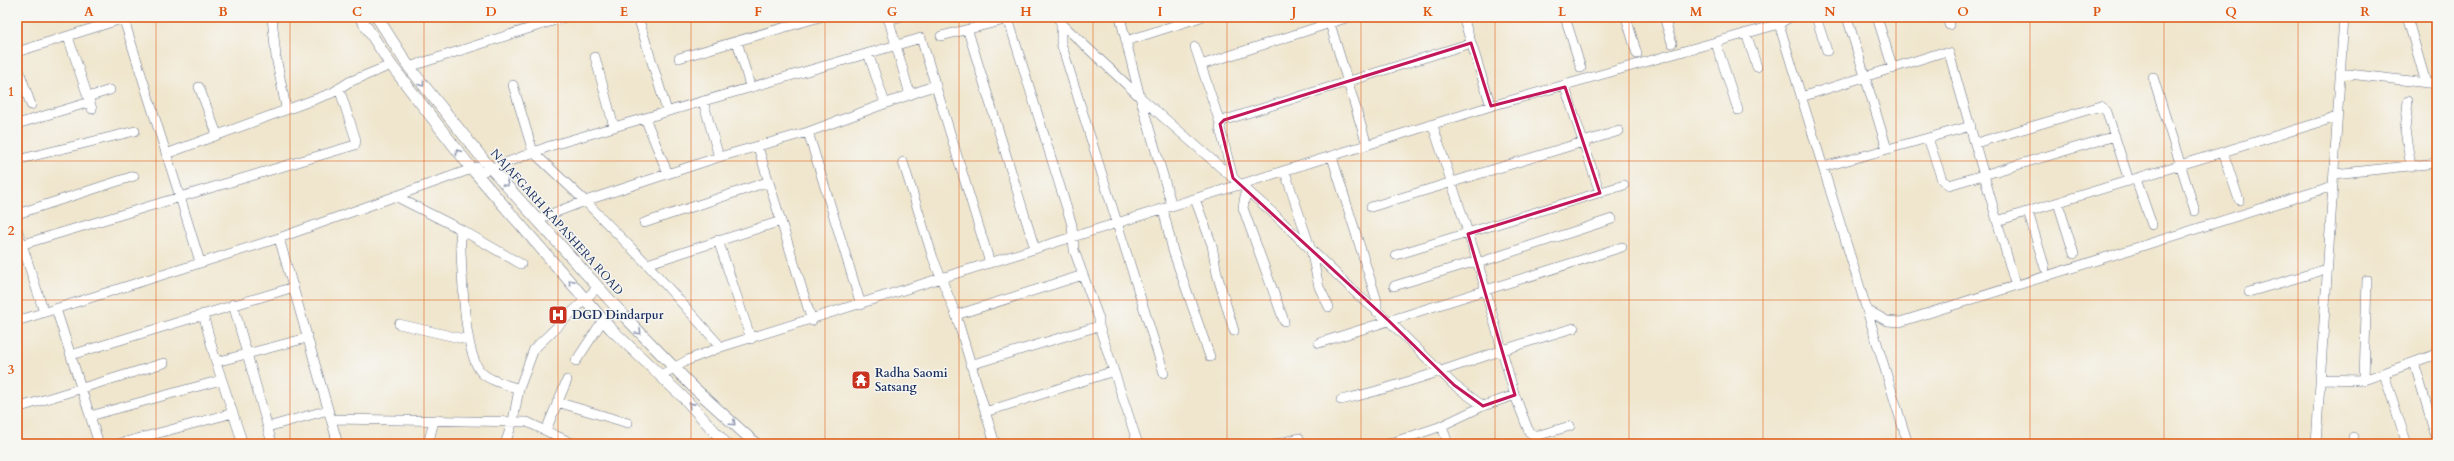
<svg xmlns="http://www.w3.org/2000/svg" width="2454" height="461" font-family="Cardo,serif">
	<rect width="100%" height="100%" fill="#f6f6f2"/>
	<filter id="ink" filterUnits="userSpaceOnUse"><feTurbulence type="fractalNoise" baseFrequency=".025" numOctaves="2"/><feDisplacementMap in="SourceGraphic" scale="8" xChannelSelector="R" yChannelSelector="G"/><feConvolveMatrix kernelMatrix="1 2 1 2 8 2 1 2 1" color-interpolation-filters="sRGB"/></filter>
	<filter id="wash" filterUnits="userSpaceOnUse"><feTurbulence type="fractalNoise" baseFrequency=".012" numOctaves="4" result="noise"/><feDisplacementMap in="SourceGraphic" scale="16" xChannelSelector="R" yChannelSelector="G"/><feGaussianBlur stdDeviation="0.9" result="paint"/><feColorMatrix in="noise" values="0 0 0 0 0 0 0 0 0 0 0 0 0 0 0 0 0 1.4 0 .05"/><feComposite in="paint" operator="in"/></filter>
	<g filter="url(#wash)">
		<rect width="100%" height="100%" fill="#f0e6cd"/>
	</g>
	<g filter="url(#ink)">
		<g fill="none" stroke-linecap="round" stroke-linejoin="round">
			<g stroke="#666f85" stroke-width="10">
				<path id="minor" d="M 123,17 L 180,197 L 355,145 L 356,140 L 339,88
					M 272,17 L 276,57 L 286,108
					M 638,17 L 667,111
					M 888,17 L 910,95
					M 1057,17 L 1063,25 L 1140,97 L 1273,213 L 1359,296 L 1389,321 L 1454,385 L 1483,406
					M 1120,17 L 1140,97 L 1172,206
					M 1328,17 L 1367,145
					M 1463,17 L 1491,106
					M 1565,17 L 1581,68
					M 1626,17 L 1637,54
					M 1664,17 L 1672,43
					M 1816,17 L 1827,51
					M 1847,17 L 1887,149
					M 1877,17 L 1893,69
					M 1947,17 L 1949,25
					M 2407,17 L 2426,83
					M 888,20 L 899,17
					M 1061,22 L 1061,43 L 1164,373
					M 1779,24 L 1908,444
					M 968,31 L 1035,249
					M 1746,33 L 1757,67
					M 941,36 L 1005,20 L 1010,25 L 1072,225 L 1074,250 L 1099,319 L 1099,326 L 1138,444
					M 68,37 L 92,109
					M 737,41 L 750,86
					M 1126,41 L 1201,17
					M 1716,43 L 1738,110
					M 1195,47 L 1220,123
					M 17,52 L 128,17
					M 868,53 L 885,103
					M 595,57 L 614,127
					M 679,58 L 820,17
					M 17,65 L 31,105
					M 1201,65 L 1349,17
					M 409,67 L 565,17
					M 2340,73 L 2437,84
					M 2153,77 L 2195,211
					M 513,85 L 533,152 L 585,201 L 647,264
					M 199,87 L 217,134
					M 1565,87 L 1600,193
					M 88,97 L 110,90
					M 1801,97 L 1940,53 L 1949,53 L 2014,280
					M 703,101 L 719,157
					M 2408,101 L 2405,130 L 2411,167
					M 645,118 L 668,174
					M 17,124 L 90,102
					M 1433,126 L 1478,263 L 1514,393 L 1529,432 L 1536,436 L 1570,426
					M 808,132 L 861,305
					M 1928,138 L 1942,180 L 1949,185 L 2115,136
					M 1976,143 L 2101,106 L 2107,112 L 2129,181
					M 758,147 L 812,321
					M 2223,152 L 2239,200
					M 166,154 L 332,93 L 349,82 L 391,65
					M 1332,157 L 1377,301 L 1377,312
					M 17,160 L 135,131
					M 903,162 L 933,258 L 956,315 L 995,444
					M 1823,167 L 1971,126
					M 1285,172 L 1311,250 L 1319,287 L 1329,307
					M 476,174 L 550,146 L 614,127 L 921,38 L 990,263
					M 2334,174 L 2437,163
					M 1233,178 L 1220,128 L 1222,121 L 1471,43
					M 2136,179 L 2152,225
					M 1246,190 L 1243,208 L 1284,321
					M 395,196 L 460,229 C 462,260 462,354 482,373 C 490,381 508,385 519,389
					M 1195,199 L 1212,245 L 1217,274 L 1234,331
					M 2058,203 L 2074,254
					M 1371,207 L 1619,131
					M 1163,209 L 1173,251 L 1210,357
					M 2028,212 L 2045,268
					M 17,214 L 134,176
					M 538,219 L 585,201 L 719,157 L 808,132 L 936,85
					M 1997,221 L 2337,117
					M 644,223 L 767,182
					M 17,229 L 44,312
					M 460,229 L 521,264
					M 279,238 L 338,444
					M 718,240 L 751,339
					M 17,246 L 180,197 L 200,262
					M 1396,255 L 1624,185
					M 1394,286 L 1473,262 L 1478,263 L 1612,219
					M 2249,292 L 2327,269
					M 233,304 L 268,428
					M 56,309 L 99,444
					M 1867,310 L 1887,321 L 1900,322 L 2333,186
					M 203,314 L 216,362
					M 956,315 L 1083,275
					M 17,321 L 279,238 L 477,167
					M 399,324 L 468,340
					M 1319,343 L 1622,247
					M 721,347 L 647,264 L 781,221
					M 71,355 L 294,287
					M 576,361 L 603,320
					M 2414,362 L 2437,440
					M 970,365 L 1099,326
					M 2384,374 L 2407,444
					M 661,375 L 688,360 L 721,347 L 1491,106 L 1779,24 L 1790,17
					M 2320,379 L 2364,380 L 2434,355
					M 2364,380 L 2367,280
					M 1341,400 C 1419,382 1495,350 1574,328
					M 557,402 L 628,423
					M 17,408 L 164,363
					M 985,412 L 1114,371
					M 90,416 L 221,380
					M 331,419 L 527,422 L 574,444
					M 1442,426 L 1448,444
					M 546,430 L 567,380
					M 2353,437 L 2355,444
					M 118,444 L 233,413
					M 243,444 L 216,362 L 307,338
					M 272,444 L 268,429 L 271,426 L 328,410
					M 428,444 L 434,421
					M 505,444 L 513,421 L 519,389 L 534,349 L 598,287
					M 1276,444 L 1299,438 L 1301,444
					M 1388,444 L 1439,427 L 1483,406 L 1515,395
					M 2316,444 L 2344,17"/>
			</g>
			<g stroke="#666f85" stroke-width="12">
				<path id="major" d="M 360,17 L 391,65 L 472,169 L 611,329 L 685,399 L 726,444
					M 377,17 L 409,67 L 487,164 L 626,318 L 692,386 L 756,444"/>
			</g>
			<use href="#minor" stroke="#fff" stroke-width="9"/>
			<use href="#major" stroke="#fff" stroke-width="11"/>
		</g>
		<defs><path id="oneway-chevron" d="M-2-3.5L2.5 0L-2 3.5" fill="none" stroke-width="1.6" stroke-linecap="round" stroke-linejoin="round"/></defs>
		<g stroke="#8d97ae">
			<use href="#oneway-chevron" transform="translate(422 84) rotate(52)"/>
			<use href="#oneway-chevron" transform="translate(458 152) rotate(-128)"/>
			<use href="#oneway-chevron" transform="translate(506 184) rotate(46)"/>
			<use href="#oneway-chevron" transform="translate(571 282) rotate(-131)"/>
			<use href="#oneway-chevron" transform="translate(639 332) rotate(46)"/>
			<use href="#oneway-chevron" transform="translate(691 405) rotate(-132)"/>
			<use href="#oneway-chevron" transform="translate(733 423) rotate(42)"/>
		</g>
	</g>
	<path fill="none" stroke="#c2185b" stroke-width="3" stroke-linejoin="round" d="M 1471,43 L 1491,106 L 1565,87 L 1600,193 L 1468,234 L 1515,395 L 1483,406 L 1454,385 L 1389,321 L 1233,178 L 1220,124 L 1224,120 Z"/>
	<path fill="none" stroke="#de5710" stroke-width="1" stroke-opacity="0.55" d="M 156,17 L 156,444M 290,17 L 290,444M 424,17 L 424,444M 558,17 L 558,444M 691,17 L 691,444M 825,17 L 825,444M 959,17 L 959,444M 1093,17 L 1093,444M 1227,17 L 1227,444M 1361,17 L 1361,444M 1495,17 L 1495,444M 1629,17 L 1629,444M 1763,17 L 1763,444M 1896,17 L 1896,444M 2030,17 L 2030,444M 2164,17 L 2164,444M 2298,17 L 2298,444M 17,161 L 2437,161M 17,300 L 2437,300"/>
	<defs>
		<g id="hospital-square" transform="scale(1)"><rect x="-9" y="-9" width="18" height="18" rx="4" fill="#c8321e" stroke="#f6f6f2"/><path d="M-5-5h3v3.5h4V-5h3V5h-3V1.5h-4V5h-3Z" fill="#fff"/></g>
		<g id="temple-square" transform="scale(1)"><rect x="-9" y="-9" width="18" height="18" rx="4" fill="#c8321e" stroke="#f6f6f2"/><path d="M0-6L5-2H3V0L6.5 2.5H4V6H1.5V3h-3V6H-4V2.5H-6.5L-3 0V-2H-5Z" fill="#fff"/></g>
	</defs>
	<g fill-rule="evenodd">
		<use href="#hospital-square" x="558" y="315"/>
		<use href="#temple-square" x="861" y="380"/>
	</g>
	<g text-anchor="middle" stroke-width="3" stroke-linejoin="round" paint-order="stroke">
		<g font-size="12" fill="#1b2f5e" stroke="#f6f6f2">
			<text transform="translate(557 222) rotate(48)" y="4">NAJAFGARH KAPASHERA ROAD</text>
		</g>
		<g font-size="12" font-weight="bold" fill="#1b2f5e" stroke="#f6f6f2" text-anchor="start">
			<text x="572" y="319">DGD Dindarpur</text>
			<text x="875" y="377">Radha Saomi<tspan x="875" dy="14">Satsang</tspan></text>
		</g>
	</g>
	<rect width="2454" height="461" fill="none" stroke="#f6f6f2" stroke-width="44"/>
	<rect x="22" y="22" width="2410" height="417" fill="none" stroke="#de5710" stroke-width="1.5"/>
	<g font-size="13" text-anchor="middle" font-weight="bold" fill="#de5710">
		<text x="89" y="16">A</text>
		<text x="223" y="16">B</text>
		<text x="357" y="16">C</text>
		<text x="491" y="16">D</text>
		<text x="624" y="16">E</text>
		<text x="758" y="16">F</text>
		<text x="892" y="16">G</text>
		<text x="1026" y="16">H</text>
		<text x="1160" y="16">I</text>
		<text x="1294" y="16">J</text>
		<text x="1428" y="16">K</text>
		<text x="1562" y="16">L</text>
		<text x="1696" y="16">M</text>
		<text x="1830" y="16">N</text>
		<text x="1963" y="16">O</text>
		<text x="2097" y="16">P</text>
		<text x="2231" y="16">Q</text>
		<text x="2365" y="16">R</text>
		<text x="11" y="96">1</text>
		<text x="11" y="235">2</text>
		<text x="11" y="374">3</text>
	</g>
</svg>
